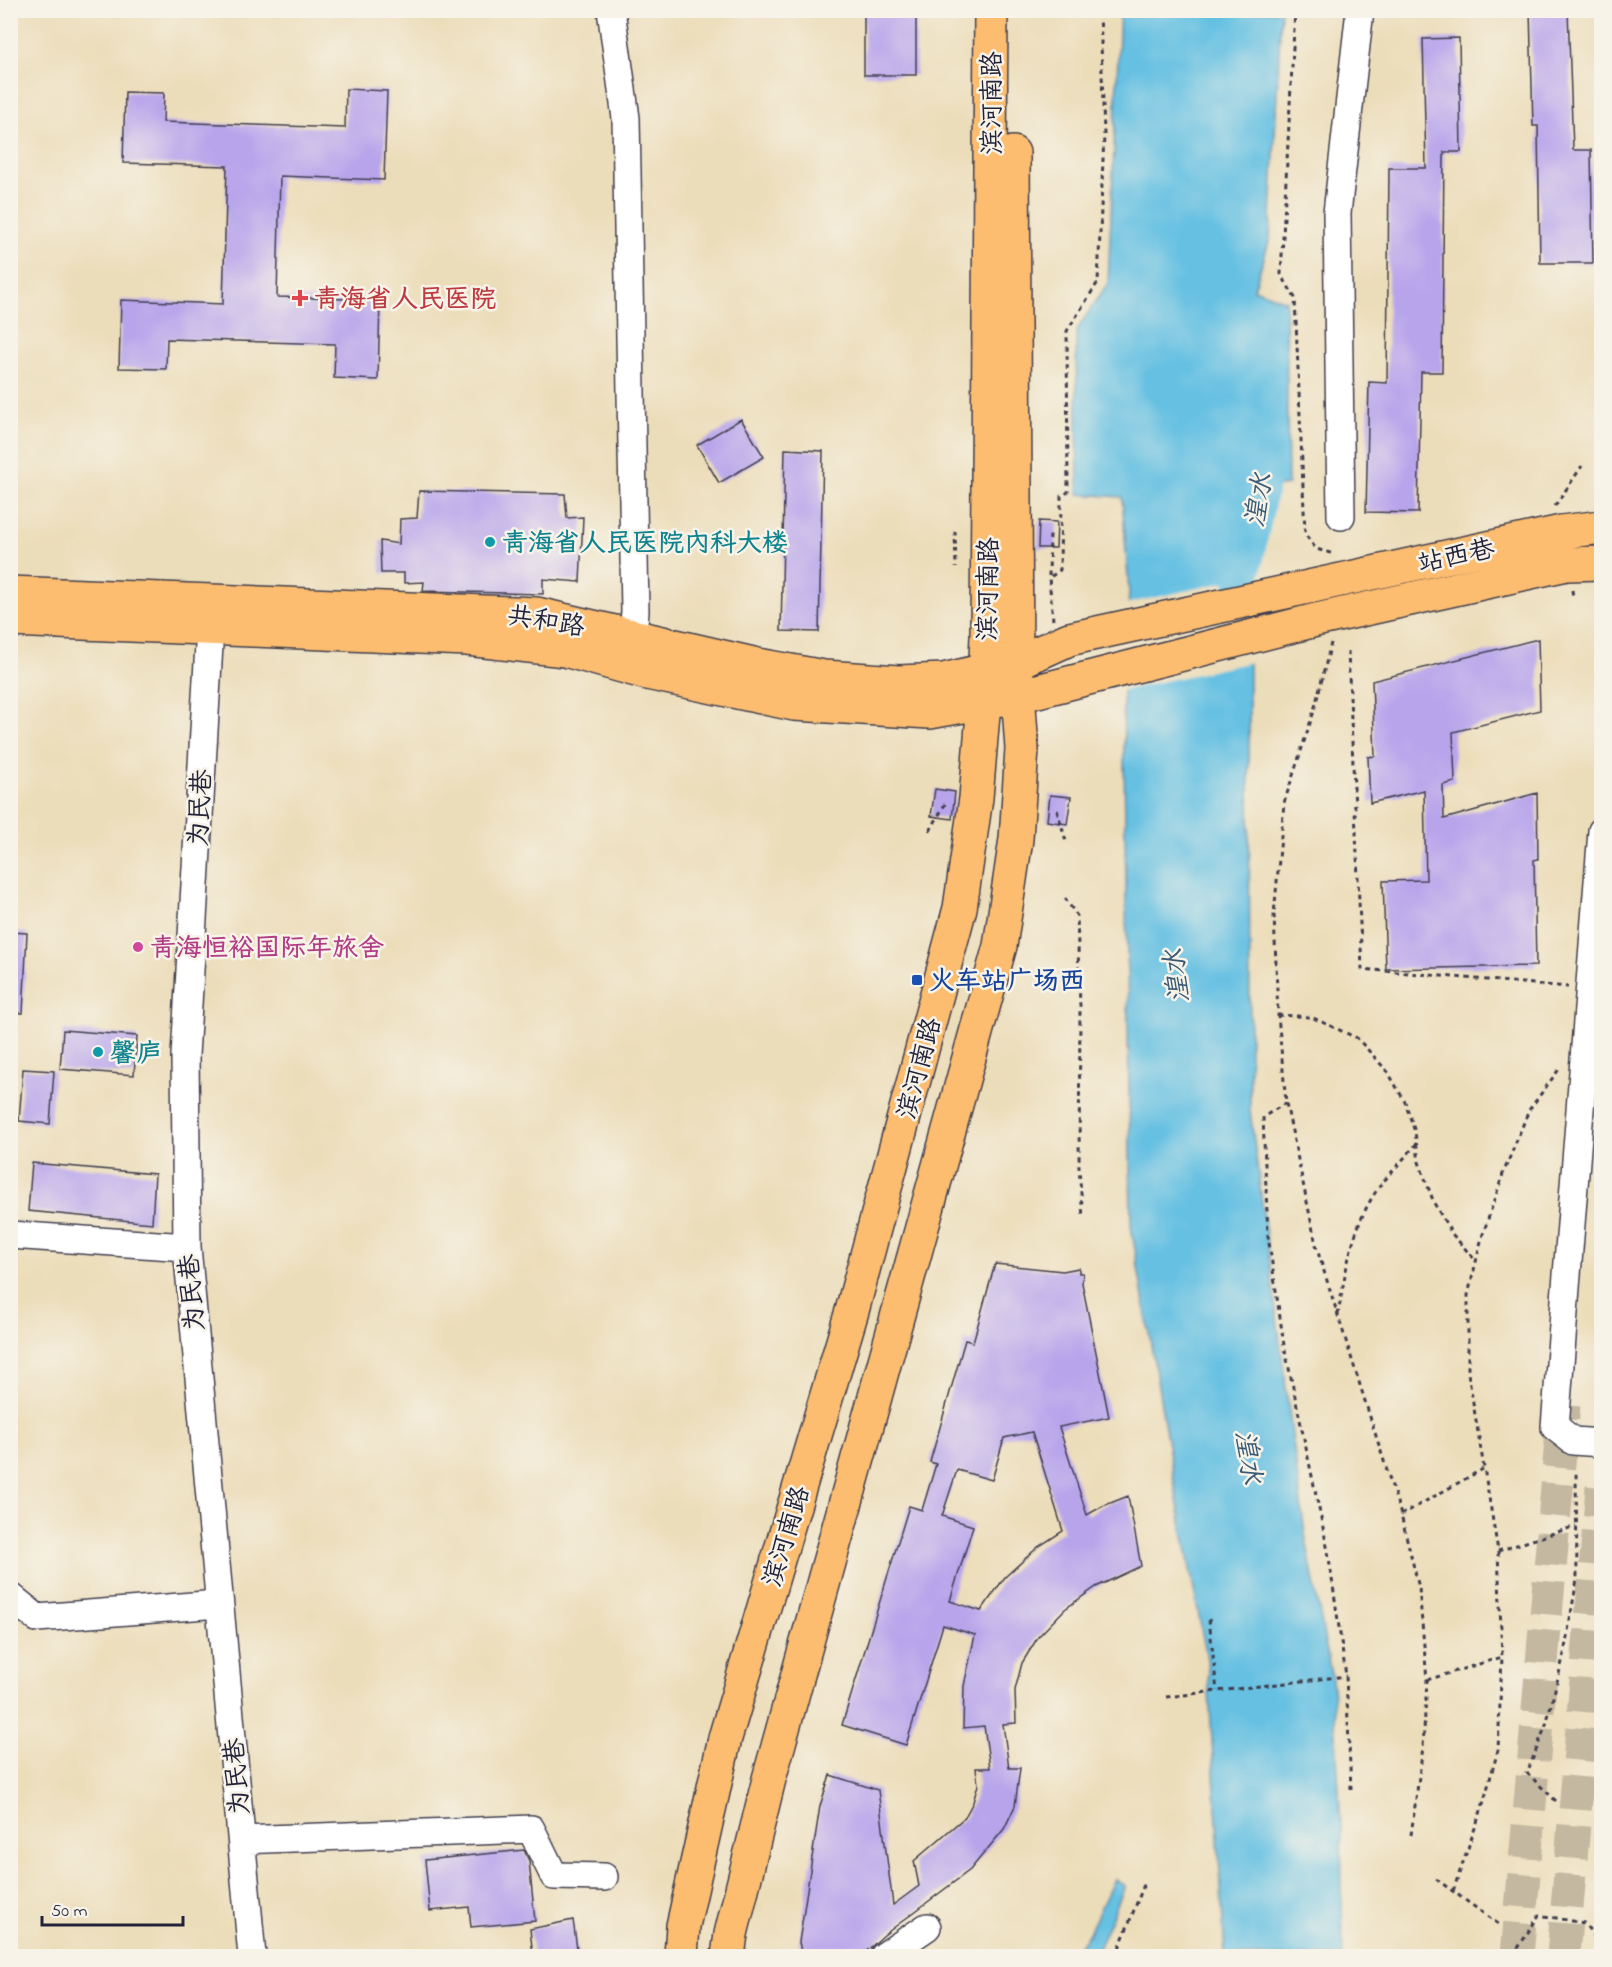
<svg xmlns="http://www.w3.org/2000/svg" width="1612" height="1967" font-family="'Indie Flower','LXGW WenKai TC',sans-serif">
	<rect width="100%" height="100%" fill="#f7f3e8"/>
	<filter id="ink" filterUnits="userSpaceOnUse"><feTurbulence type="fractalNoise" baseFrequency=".0167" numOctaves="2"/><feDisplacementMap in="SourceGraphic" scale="12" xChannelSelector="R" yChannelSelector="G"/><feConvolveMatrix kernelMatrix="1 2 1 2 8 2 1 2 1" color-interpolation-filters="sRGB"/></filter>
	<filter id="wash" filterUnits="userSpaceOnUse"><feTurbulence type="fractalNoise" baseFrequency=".008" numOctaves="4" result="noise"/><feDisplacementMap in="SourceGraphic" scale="24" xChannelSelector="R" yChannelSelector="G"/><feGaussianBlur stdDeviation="1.35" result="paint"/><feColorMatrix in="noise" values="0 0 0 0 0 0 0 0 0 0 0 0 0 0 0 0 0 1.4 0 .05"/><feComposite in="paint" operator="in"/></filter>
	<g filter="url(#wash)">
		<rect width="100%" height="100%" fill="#ecddba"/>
		<path fill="#65c0e2" stroke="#44718e" stroke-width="1.5" d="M 1120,11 L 1281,11 L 1270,239 L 1254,289 L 1286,301 L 1288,485 L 1251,490 L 1249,669 L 1250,1110 L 1305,1534 L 1333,1685 L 1341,1826 L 1343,1956 L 1225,1956 L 1207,1659 L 1178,1505 L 1131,1226 L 1123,694 L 1129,591 L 1122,497 L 1078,494 L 1076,331 L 1108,283 Z
			M 1114,1879 L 1125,1886 L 1095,1956 L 1073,1956 L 1089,1933 Z"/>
		<path fill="#ecddba" d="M 1253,576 L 1252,662 L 1120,691 L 1125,604 Z"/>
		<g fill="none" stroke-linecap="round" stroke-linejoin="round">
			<path stroke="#65c0e2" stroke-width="33" d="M 1241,588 L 1264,476 L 1265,444"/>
		</g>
		<g id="blocks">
			<path fill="#b7a4eb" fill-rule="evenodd" d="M 864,10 L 916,10 L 916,75 L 864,75 Z
				M 1530,10 L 1568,10 L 1573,150 L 1591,150 L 1593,263 L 1540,263 L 1538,126 L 1533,126 Z
				M 1459,38 L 1461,152 L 1444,152 L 1442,372 L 1421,372 L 1418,513 L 1366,512 L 1369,382 L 1387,383 L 1389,168 L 1426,168 L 1423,39 Z
				M 346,89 L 387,91 L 384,180 L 280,176 L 277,297 L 380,300 L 378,380 L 334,378 L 335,344 L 167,339 L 166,369 L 119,368 L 121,300 L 223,304 L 227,166 L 123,163 L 125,92 L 164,93 L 163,122 L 345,128 Z
				M 741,419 L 764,457 L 719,483 L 697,445 Z
				M 785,449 L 823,451 L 819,632 L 781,631 Z
				M 419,491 L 565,494 L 567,518 L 583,517 L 580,582 L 543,579 L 543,594 L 423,591 L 424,582 L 404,583 L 404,573 L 381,573 L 380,541 L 399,544 L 400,519 L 417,518 Z
				M 1039,521 L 1057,522 L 1056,548 L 1038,548 Z
				M 1538,639 L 1540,710 L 1453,732 L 1455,782 L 1443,785 L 1444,819 L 1537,793 L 1538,859 L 1534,860 L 1536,966 L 1386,969 L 1383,881 L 1426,880 L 1424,790 L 1370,803 L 1368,757 L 1375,756 L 1372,681 Z
				M 935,789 L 955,792 L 952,819 L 931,816 Z
				M 1050,795 L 1071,797 L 1067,824 L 1047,821 Z
				M 10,932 L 27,933 L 23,1013 L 10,1013 Z
				M 63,1030 L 137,1036 L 134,1075 L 60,1069 Z
				M 23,1069 L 54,1071 L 50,1124 L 19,1121 Z
				M 32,1163 L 155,1174 L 152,1223 L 28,1211 Z
				M 995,1264 L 1063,1271 L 1079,1268 L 1079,1273 L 1083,1273 L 1082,1283 L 1109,1417 L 1059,1427 L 1087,1515 L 1103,1506 L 1128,1496 L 1141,1566 L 1096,1587 L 1065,1609 L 1038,1637 L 1022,1663 L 1015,1690 L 1016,1723 L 1003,1724 L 1009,1768 L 1020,1768 L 1015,1806 L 1004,1829 L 970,1870 L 884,1935 L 861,1956 L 802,1956 L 799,1942 L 820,1806 L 830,1775 L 878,1790 L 893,1905 L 919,1886 L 914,1861 L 965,1817 L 973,1802 L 978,1785 L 976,1768 L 990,1768 L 984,1726 L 963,1728 L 964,1686 L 975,1635 L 943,1625 L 906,1745 L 842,1725 L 909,1506 L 922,1510 L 936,1464 L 930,1462 L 965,1340 L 973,1342 ZM 1032,1432 L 1063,1531 L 1038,1547 L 1005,1577 L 981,1611 L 950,1601 L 973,1526 L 942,1516 L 957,1470 L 992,1480 L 1004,1438 Z
				M 524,1850 L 529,1861 L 535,1921 L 471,1927 L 469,1907 L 430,1911 L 425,1860 Z
				M 573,1920 L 578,1956 L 533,1956 L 530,1929 Z"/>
		</g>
	</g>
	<g filter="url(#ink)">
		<use href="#blocks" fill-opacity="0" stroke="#403e4e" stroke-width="1.5"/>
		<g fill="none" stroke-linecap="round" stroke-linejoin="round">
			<path stroke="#c4b8a1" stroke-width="33" stroke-dasharray="33 16" stroke-linecap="butt" d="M 1517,1956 L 1564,1405
				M 1563,1956 L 1602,1487"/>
			<g stroke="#403e4e" stroke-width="30">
				<path id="minor" d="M 611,10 L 626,118 L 635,611 L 633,636
					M 1341,516 L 1337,213 L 1360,10
					M 210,628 L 185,1056 L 187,1247 L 252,1956
					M 1602,831 L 1555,1427 L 1573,1441 L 1602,1443
					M 10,1235 L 187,1247
					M 10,1596 L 37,1618 L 219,1604
					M 242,1840 L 531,1829 L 554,1876 L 604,1877
					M 884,1956 L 927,1927"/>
			</g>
			<g stroke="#403e4e" stroke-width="36">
				<path id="major" d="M 10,593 L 537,614 L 758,665 L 824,677 L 899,682 L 943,680 L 1016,663 L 1069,639 L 1561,532 L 1602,527
					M 10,620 L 467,639 L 565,650 L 647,673 L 794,704 L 930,712 L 1018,696 L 1316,620 L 1567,564 L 1602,563
					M 681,1956 L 683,1926 L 725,1738 L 852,1311 L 960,908 L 976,798 L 984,702 L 987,636 L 991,10
					M 728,1956 L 731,1934 L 769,1779 L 1000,946 L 1016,839 L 1022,749 L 1016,663 L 1013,153"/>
			</g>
			<path stroke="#403e4e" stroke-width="3" stroke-dasharray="4.5 4.5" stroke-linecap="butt" d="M 1295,10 L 1281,274 L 1295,298 L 1305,534 L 1316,549 L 1334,554
				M 1555,506 L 1582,466
				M 955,531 L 956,568
				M 1049,576 L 1050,533
				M 1572,590 L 1573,598
				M 1053,620 L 1049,578 L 1060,570 L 1061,496 L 1068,492 L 1067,331 L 1098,282 L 1104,135 L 1100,10
				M 1331,643 L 1314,711 L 1284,803 L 1274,915 L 1278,1015 L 1286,1103 L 1317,1249 L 1401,1515 L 1419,1588 L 1427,1680 L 1423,1747 L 1411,1835
				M 1348,651 L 1362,969 L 1568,987
				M 1057,810 L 1066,841
				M 930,831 L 945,804
				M 1065,898 L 1077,916 L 1080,1007 L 1079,1168 L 1083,1218
				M 1278,1015 L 1311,1017 L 1357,1038 L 1388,1072 L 1405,1102 L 1415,1132 L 1419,1162 L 1434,1203 L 1452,1234 L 1476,1261
				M 1286,1103 L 1263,1117 L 1268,1236 L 1284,1345 L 1328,1551 L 1346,1676 L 1351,1789
				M 1338,1315 C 1345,1273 1352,1226 1377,1190 C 1389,1174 1404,1159 1417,1143
				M 1401,1515 L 1483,1469
				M 1498,1551 L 1576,1526
				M 1209,1619 L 1217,1691
				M 1427,1680 L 1502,1657
				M 1166,1697 L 1346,1676
				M 1556,1801 L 1527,1773 L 1546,1725 L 1564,1654 L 1577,1579 L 1576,1472
				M 1436,1879 L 1501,1926
				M 1453,1891 L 1482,1808 L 1498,1750 L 1502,1657 L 1498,1551 L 1468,1373 L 1468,1295 L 1482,1237 L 1503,1174 L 1529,1110 L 1560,1068
				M 1116,1956 L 1145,1882
				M 1513,1956 L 1539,1915 L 1584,1923 L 1602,1946"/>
			<use href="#minor" stroke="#fff" stroke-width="27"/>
			<use href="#major" stroke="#fcbd6f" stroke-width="33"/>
		</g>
	</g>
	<path fill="#e0444e" stroke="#f7f3e8" stroke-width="2" d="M297 289h6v6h6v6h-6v6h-6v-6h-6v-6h6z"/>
	<g fill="#0f9aa8" stroke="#f7f3e8" stroke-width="2">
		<circle cx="490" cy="542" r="6"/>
		<circle cx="98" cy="1052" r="6"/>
	</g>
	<circle fill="#d1479c" stroke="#f7f3e8" stroke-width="2" cx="138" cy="947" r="6"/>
	<rect fill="#1a4fb4" stroke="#f7f3e8" stroke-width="2" x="911" y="974" width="12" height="12" rx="3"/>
	<g text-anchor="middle" stroke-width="5" stroke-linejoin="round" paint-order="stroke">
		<g font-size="26" fill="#22223b" stroke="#f7f3e8">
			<text transform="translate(991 103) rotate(-90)" y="9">滨河南路</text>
			<text transform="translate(1456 555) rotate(-12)" y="9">站西巷</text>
			<text transform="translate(987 589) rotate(-89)" y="9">滨河南路</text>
			<text transform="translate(546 620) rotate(9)" y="9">共和路</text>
			<text transform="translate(199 808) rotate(-87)" y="9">为民巷</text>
			<text transform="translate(918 1068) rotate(-75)" y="9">滨河南路</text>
			<text transform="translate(191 1293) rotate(-95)" y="9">为民巷</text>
			<text transform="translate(785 1536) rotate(-73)" y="9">滨河南路</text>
			<text transform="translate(236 1777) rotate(-95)" y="9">为民巷</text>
		</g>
		<g font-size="26" font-weight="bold" fill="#be3a42" stroke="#f7f3e8" text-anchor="start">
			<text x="314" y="307">青海省人民医院</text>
		</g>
		<g font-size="26" font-weight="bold" fill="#0d838f" stroke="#f7f3e8" text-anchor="start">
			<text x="502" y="551">青海省人民医院内科大楼</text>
			<text x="110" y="1061">馨庐</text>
		</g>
		<g font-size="26" font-weight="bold" fill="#b23c85" stroke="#f7f3e8" text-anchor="start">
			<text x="150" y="956">青海恒裕国际年旅舍</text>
		</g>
		<g font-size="26" font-weight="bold" fill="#164399" stroke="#f7f3e8" text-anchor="start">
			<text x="929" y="989">火车站广场西</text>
		</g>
		<g font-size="27" font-style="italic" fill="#395975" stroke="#f7f3e8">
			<text transform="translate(1258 500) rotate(-80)" y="9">湟水</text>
			<text transform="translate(1176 976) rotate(-97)" y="9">湟水</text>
			<text transform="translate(1249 1457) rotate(81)" y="9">湟水</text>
		</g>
	</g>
	<rect width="1612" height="1967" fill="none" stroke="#f7f3e8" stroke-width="36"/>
	<path d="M42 1916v9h141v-9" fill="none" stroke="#22223b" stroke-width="3"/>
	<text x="51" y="1916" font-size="18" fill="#22223b" stroke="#f7f3e8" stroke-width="4.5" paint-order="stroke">50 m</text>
</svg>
